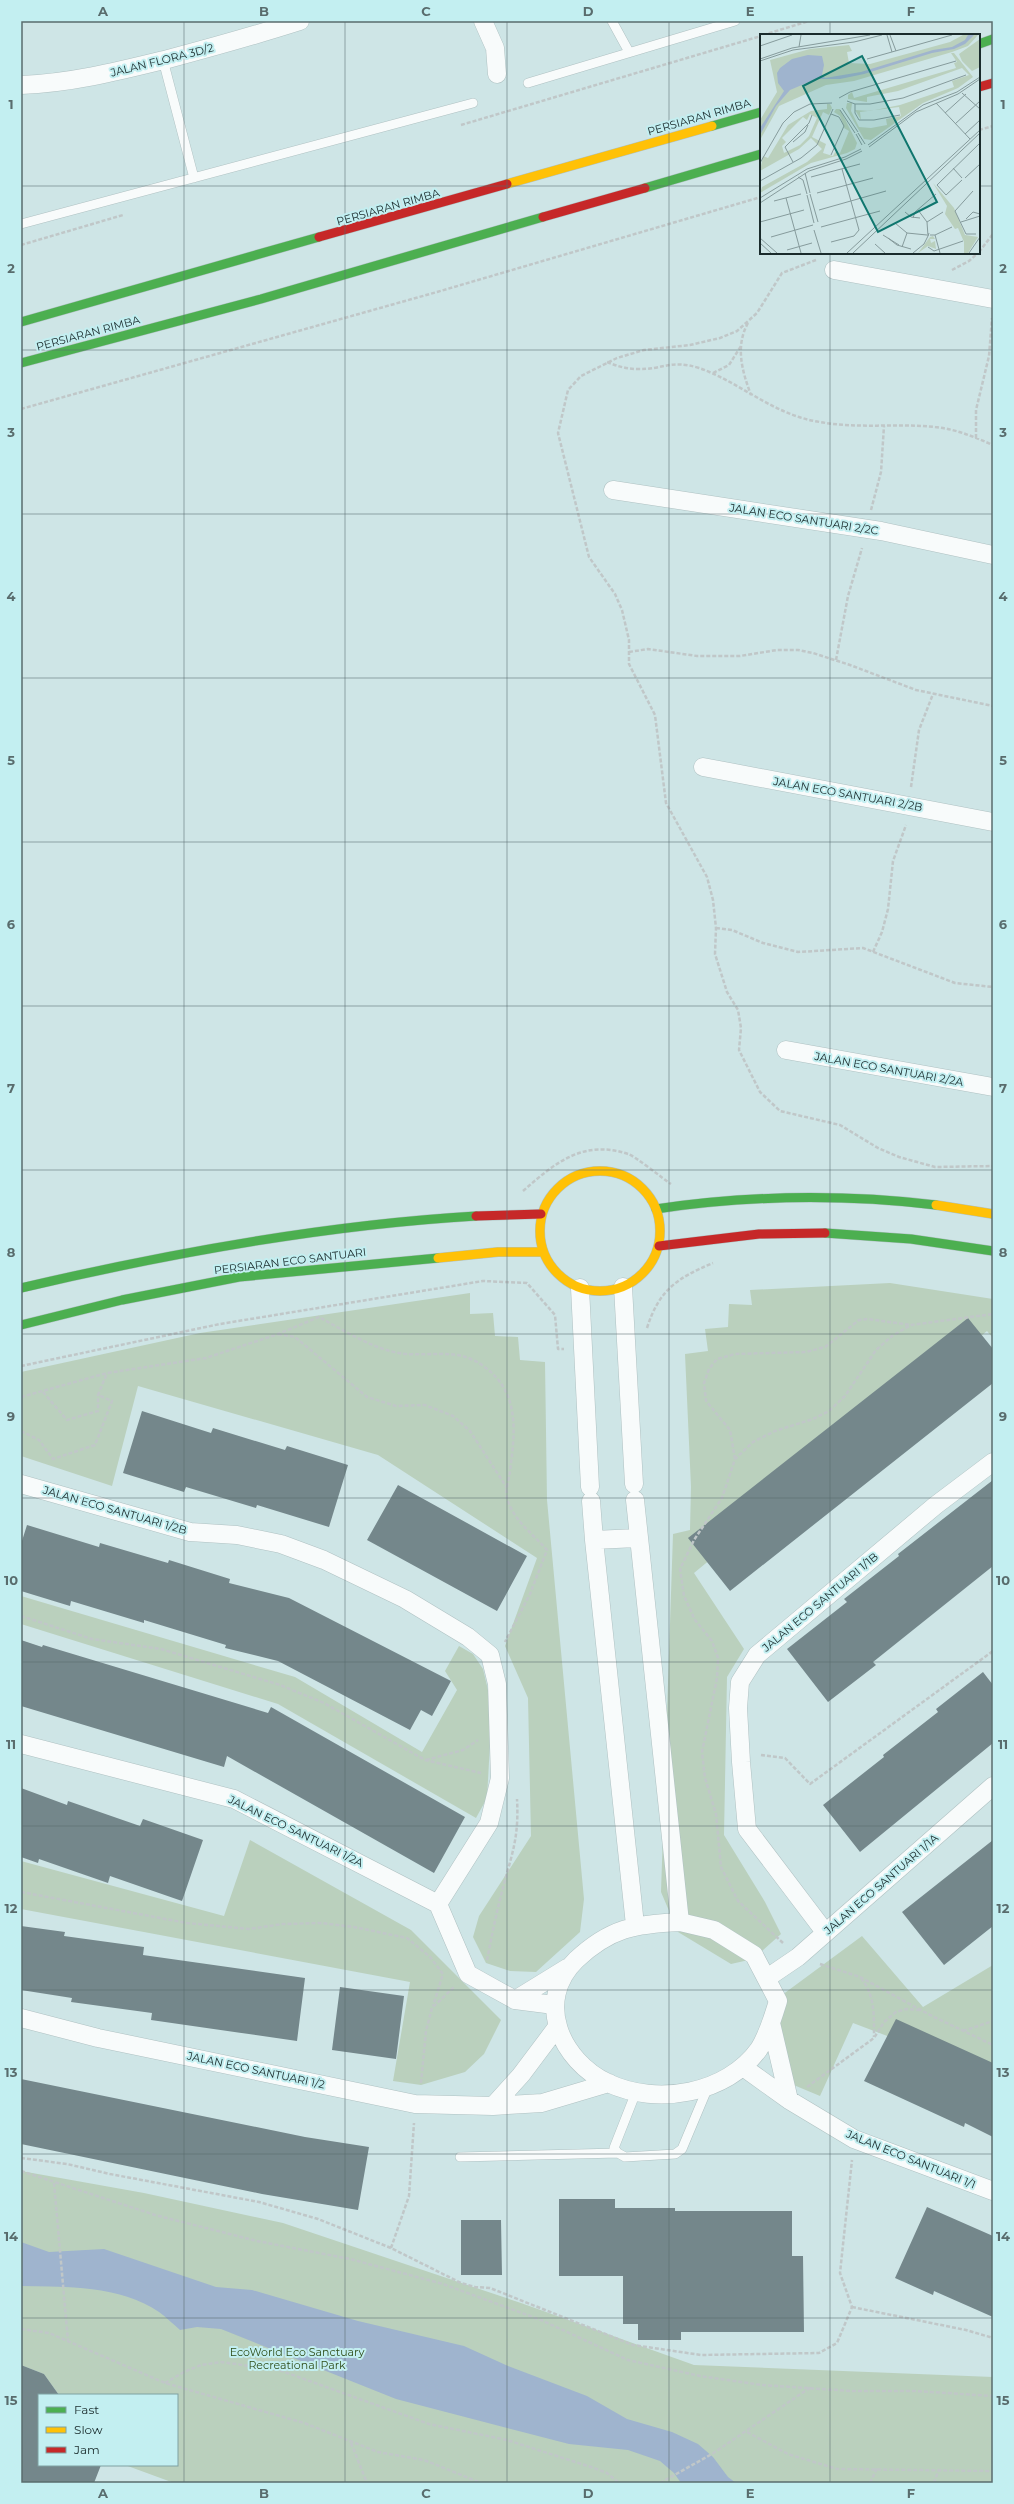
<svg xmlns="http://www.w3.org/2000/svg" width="1014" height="2504" font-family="Montserrat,sans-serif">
	<rect width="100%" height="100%" fill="#cee5e6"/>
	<path fill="#bad0bd" d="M 890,1283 L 993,1299 L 993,1338 L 987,1331 L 694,1573 L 744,1649 L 727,1677 L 724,1835 L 765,1902 L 781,1934 L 753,1959 L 731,1964 L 678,1932 L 661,1892 L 673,1534 L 690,1530 L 691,1487 L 685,1354 L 708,1351 L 705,1329 L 728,1327 L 729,1304 L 752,1305 L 750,1290 Z
		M 470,1293 L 470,1314 L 493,1313 L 495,1336 L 518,1337 L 520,1360 L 545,1362 L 547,1500 L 584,1899 L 580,1932 L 536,1972 L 510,1971 L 486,1963 L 473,1937 L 479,1916 L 531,1836 L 528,1698 L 505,1646 L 537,1558 L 378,1455 L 138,1386 L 112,1486 L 21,1456 L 21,1372 L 200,1333 Z
		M 21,1596 L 295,1677 L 422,1752 L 457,1690 L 445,1671 L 459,1646 L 473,1654 L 483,1669 L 492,1707 L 487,1798 L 476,1818 L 278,1704 L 21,1624 Z
		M 250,1840 L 411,1930 L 501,2020 L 484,2054 L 465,2072 L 421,2085 L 393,2081 L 410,1982 L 21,1909 L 21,1861 L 224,1916 Z
		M 862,1936 L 923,2007 L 993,1965 L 993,2076 L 853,2023 L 820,2096 L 777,2078 L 778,1998 Z
		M 21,2171 L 144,2193 L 283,2223 L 521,2303 L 694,2365 L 993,2377 L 993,2483 L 174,2483 L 125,2465 L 177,2465 L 177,2395 L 59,2395 L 44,2374 L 21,2365 Z"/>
	<path fill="#9fb4ce" d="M 21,2242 L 49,2252 L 104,2249 L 216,2287 L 252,2290 L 358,2321 L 464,2346 L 508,2366 L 587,2396 L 627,2419 L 672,2432 L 698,2444 L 713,2457 L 728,2477 L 736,2483 L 681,2483 L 674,2473 L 660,2461 L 628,2450 L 569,2444 L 396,2399 L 221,2329 L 197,2327 L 180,2330 C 173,2324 166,2317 159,2312 C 120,2285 66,2287 21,2286 Z"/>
	<path fill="#74878b" d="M 968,1318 L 993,1349 L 993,1383 L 730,1591 L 688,1538 Z
		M 142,1411 L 211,1433 L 213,1428 L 285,1450 L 287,1446 L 348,1465 L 329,1527 L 257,1505 L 256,1508 L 186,1487 L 184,1492 L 123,1473 Z
		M 993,1480 L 993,1566 L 873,1662 L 876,1665 L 828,1702 L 787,1649 L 847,1602 L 844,1599 L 899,1556 L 898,1554 Z
		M 398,1485 L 527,1556 L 497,1611 L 367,1540 Z
		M 27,1525 L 99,1547 L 100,1543 L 168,1563 L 169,1560 L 230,1579 L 229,1583 L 289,1598 L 451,1681 L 432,1716 L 421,1710 L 410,1730 L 278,1661 L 225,1648 L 226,1645 L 144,1620 L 144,1623 L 71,1601 L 70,1606 L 21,1591 L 21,1544 Z
		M 21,1640 L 42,1647 L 43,1645 L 268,1713 L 271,1707 L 465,1817 L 434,1873 L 227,1756 L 224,1767 L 21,1706 Z
		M 983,1672 L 993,1685 L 993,1743 L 860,1852 L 823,1805 L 884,1757 L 883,1755 L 938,1712 L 936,1709 Z
		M 21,1788 L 67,1805 L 68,1801 L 140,1826 L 143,1819 L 203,1840 L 182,1901 L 110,1876 L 108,1883 L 39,1859 L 38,1863 L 21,1857 Z
		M 993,1840 L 993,1926 L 944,1965 L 902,1912 Z
		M 21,1926 L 65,1932 L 64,1936 L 144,1947 L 143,1955 L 305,1978 L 297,2041 L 151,2020 L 152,2013 L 71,2002 L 72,1998 L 21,1990 Z
		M 340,1987 L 404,1996 L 396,2059 L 332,2050 Z
		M 896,2019 L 993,2063 L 993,2137 L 965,2123 L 964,2127 L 864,2081 Z
		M 21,2079 L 305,2137 L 369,2147 L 358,2210 L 262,2194 L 21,2144 Z
		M 559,2199 L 615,2199 L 615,2208 L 675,2208 L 675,2211 L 792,2211 L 792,2256 L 803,2256 L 804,2332 L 681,2332 L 681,2340 L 638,2340 L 638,2324 L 623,2324 L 623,2276 L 559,2276 Z
		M 927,2207 L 993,2236 L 993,2317 L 934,2291 L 933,2295 L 895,2278 Z
		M 461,2220 L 501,2220 L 502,2275 L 461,2275 Z
		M 21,2365 L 44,2374 L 59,2395 L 39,2395 L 39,2465 L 101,2465 L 94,2483 L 21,2483 Z"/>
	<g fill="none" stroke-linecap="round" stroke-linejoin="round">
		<g stroke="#afc1c2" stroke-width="10">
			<path id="lane" d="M 612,21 L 629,52
				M 163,60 L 194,178
				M 528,83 L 735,21
				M 21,224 L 473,103
				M 636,2092 L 614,2148 L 618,2153 L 625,2157 L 675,2154 L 682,2149 L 708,2087
				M 460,2157 L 618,2153"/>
		</g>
		<g stroke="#afc1c2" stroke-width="19">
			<path id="street" d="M 483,21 L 495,48 L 497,74
				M 21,85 C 72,83 119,71 168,59 C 213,47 256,35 300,21
				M 834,270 L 993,299
				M 613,490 L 881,531 L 993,555
				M 703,767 L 993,822
				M 786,1050 L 993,1087
				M 623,1287 L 634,1484
				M 580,1288 L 590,1487
				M 21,1484 L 190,1532 L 237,1535 L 281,1544 L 324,1560 L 405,1599 L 468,1637 L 490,1655 L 497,1684 L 500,1778 L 489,1823 L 438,1904
				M 635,1500 L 680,1922
				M 591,1501 L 594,1540 L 635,1925
				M 594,1540 L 637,1538
				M 21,1744 L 234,1799 L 438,1904 L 468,1974 L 515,2000 L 554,2005
				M 680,1922 L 714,1930 L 754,1955 L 778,2001 C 773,2017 768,2035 759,2049 C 727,2094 657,2106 608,2083 C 561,2061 534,2001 576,1960 C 610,1928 635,1924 680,1922 Z
				M 825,1932 L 747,1829 L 741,1762 L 738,1708 L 740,1682 L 757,1655 L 936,1505 L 993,1462
				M 767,1978 L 798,1957 L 993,1786
				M 515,2000 L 567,1968
				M 21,2018 L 98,2038 L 415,2104 L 493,2106 L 542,2103 L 609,2083
				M 771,2023 L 789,2100
				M 743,2067 L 789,2100 L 854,2139 L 993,2191
				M 493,2106 L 521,2075 L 557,2027"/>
		</g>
		<g stroke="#afc1c2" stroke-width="10">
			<path id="fast" d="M 979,44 L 993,39
				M 712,126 L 761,112
				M 645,188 L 761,154
				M 21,322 L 319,237
				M 21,363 L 261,299 L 543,217
				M 656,1209 C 750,1195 842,1194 936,1205
				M 825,1233 L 911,1239 L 993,1251
				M 21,1288 C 170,1253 323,1225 476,1216
				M 21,1325 L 122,1300 L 239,1277 L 438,1258"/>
		</g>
		<g stroke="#afc1c2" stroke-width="10">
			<path id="slow" d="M 507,184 L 712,126
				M540 1231a60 60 0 1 1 120 0a60 60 0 1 1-120 0Z
				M 936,1205 L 993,1214
				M 438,1258 L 498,1252 L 543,1252"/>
		</g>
		<g stroke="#afc1c2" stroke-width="10">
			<path id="jam" d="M 979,87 L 993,83
				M 543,217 L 645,188
				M 319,237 L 507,184
				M 476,1216 L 541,1214
				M 659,1246 L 759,1234 L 825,1233"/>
		</g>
		<path stroke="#c0c7c8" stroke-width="2.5" stroke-dasharray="4 2" stroke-linecap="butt" d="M 763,35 L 809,21
			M 461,125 L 761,36
			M 979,130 L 993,126
			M 21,245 L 123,215
			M 979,252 L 993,234
			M 816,260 L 782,273 L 757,313 L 737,331 L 720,338 L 690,345 L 644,350 L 617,358 L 581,376 L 568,390 L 558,433 L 589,557 L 615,594 L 622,610 L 629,640 L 629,664 L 655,715 L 666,803 L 707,877 L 713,900 L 716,928 L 715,954 L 727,992 L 738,1010 L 741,1028 L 739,1050 L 760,1092 L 780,1111 L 840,1125 L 878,1148 L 899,1157 L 935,1167 L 993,1166
			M 952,270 L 969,261 L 978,253
			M 748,323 C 735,346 742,371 751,395
			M 607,362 C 617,366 626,369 637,369 C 663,370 670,359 699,368 C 742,383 773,415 820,422 C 858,429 897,423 935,427 C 956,429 974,437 993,445
			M 713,373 L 729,365 L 741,346
			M 21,409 L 437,292 L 761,197
			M 976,438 L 976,410 L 989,356 L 992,318
			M 871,510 L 881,472 L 884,426
			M 629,652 L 648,649 L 697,656 L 740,656 L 777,650 L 798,650 L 813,653 L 850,665 L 916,690 L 993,706
			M 836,660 L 848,596 L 862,548
			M 911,787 L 919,730 L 933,694
			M 716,928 L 732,930 L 763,943 L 798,952 L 863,948 L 955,983 L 993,987
			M 873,952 L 882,932 L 888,909 L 893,861 L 906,825
			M 523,1191 C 555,1163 583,1139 628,1154 C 635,1156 662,1178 671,1184
			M 647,1328 C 659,1290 677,1278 713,1263
			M 278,1334 L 295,1337 L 367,1397 L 396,1406 L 425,1405 L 453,1416 L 470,1431 L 507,1488
			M 21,1366 L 220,1324 L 483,1281 L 527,1283 L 555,1315 L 558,1349 L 564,1349
			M 43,1392 L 67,1420 L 98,1411 L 98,1395
			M 21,1397 L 107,1373 L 206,1358 L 278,1334 L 319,1317 C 341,1329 365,1344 390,1351 C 424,1361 455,1343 486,1368 C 520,1394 515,1433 510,1471 C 509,1479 505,1490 507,1498 C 513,1520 532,1533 547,1550 L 530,1594 L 505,1642
			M 21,1431 L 39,1440 L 53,1459 L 95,1445 L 112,1401 L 98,1395 L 107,1373
			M 735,1459 L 730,1430 L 706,1401 L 704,1383 L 709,1369 L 717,1359 L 735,1354 L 806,1352 L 825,1347 L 859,1320 L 868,1319 L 911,1325
			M 21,1616 L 92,1639 L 161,1649 L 280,1685 L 324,1703 L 425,1760 L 481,1773
			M 761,1755 L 785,1758 L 810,1784 L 993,1651
			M 426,1760 L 463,1750 L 478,1740
			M 21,1892 L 187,1923 L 249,1929 L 283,1924 L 322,1923 L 354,1927 L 407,1938 L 430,1957 L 443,1974 L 433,2006
			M 783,1943 L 738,1901 L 721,1867 L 716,1814 L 705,1778 L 702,1752 L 717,1678 L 718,1658 L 712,1641 L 695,1620 L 684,1596 L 680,1569 L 694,1540 L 722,1498 L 735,1459 L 753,1442 L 775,1431 L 813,1419 L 829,1411 L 845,1396 L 876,1350 L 892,1336 L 911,1325 L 993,1314
			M 487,1960 C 492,1935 497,1909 504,1884 C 513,1851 519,1835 517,1799
			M 820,1964 L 860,1977 L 930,2015 L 993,2045
			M 861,1978 C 875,1995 874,2016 874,2037
			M 963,2031 L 993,2021
			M 421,2083 L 426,2031 L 432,2008 L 454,1987
			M 807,2087 L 874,2038 L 884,2022 L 896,2012 L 906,2009 L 921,2010
			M 21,2158 L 67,2164 L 110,2174 L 259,2202 L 318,2219 L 391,2248 L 461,2283 L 475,2287 L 490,2288 L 633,2345 L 701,2355 L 819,2353 L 837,2343 L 852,2307 L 840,2273 L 852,2160
			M 21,2171 L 155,2215 L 257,2241 L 350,2259 L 443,2284 L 541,2320 L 628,2360 L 700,2376 L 762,2385 L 851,2391 L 915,2391 L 993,2396
			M 54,2183 L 68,2341
			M 391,2248 L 409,2196 L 414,2123
			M 852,2307 L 966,2330 L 993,2338
			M 21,2329 L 49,2333 L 165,2383 L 304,2423 L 378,2452 L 424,2460 L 481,2483
			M 165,2383 L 184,2372 L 201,2365 L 221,2362 L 279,2370 L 429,2424 L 507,2440 L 594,2468 L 607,2473 L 619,2483
			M 747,2432 L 788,2454 L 837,2469 L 993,2471
			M 351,2443 L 367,2483
			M 660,2483 L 712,2454 L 811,2387
			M 870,2483 L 877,2468
			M 934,2483 L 939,2469
			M 992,2483 L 993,2477"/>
		<use href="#lane" stroke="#f8fbfb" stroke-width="9"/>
		<use href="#street" stroke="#f8fbfb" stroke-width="18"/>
		<use href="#fast" stroke="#4caf50" stroke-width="9"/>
		<use href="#slow" stroke="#ffc107" stroke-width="9"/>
		<use href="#jam" stroke="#c62828" stroke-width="9"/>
	</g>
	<path fill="none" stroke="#596c6d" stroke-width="1" stroke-opacity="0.55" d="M 184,21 L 184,2483M 345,21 L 345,2483M 507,21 L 507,2483M 669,21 L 669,2483M 830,21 L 830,35M 21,186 L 761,186M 979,186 L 993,186M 830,253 L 830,2483M 21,350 L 993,350M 21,514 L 993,514M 21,678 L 993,678M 21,842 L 993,842M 21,1006 L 993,1006M 21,1170 L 993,1170M 21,1334 L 993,1334M 21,1498 L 993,1498M 21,1662 L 993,1662M 21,1826 L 993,1826M 21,1990 L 993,1990M 21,2154 L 993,2154M 21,2318 L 993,2318"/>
	<g text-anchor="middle" stroke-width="4" stroke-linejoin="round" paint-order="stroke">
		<g font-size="11" fill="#1a2b2c" stroke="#c3eff1">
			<text transform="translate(162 60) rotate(-14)" y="4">JALAN FLORA 3D/2</text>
			<text transform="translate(699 117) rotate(-16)" y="4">PERSIARAN RIMBA</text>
			<text transform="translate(388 207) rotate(-16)" y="4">PERSIARAN RIMBA</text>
			<text transform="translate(88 333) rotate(-15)" y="4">PERSIARAN RIMBA</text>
			<text transform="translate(804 519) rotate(9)" y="4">JALAN ECO SANTUARI 2/2C</text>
			<text transform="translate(848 794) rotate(10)" y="4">JALAN ECO SANTUARI 2/2B</text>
			<text transform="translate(889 1069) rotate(10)" y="4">JALAN ECO SANTUARI 2/2A</text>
			<text transform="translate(290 1261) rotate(-7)" y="4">PERSIARAN ECO SANTUARI</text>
			<text transform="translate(115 1510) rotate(16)" y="4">JALAN ECO SANTUARI 1/2B</text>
			<text transform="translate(820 1602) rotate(-40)" y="4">JALAN ECO SANTUARI 1/1B</text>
			<text transform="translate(296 1831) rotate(26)" y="4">JALAN ECO SANTUARI 1/2A</text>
			<text transform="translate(881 1884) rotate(-41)" y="4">JALAN ECO SANTUARI 1/1A</text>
			<text transform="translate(256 2070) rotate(12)" y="4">JALAN ECO SANTUARI 1/2</text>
			<text transform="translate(911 2159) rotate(22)" y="4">JALAN ECO SANTUARI 1/1</text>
		</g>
		<g font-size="11" fill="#2e4d18" stroke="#c3eff1">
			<text x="297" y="2356">EcoWorld Eco Sanctuary<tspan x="297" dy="13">Recreational Park</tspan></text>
		</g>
	</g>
	<g transform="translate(760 34)">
		<rect width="220" height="220" fill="#cee5e6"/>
		<path d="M 203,1 L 218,1 L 208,12 L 192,18 L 94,47 L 66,51 L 19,72 L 0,106 L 0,86 L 17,58 L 10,26 L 50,15 L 89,11 L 92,17 L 87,18 L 89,29 L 110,30 L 190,8 ZM 220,5 L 220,33 L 212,37 L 202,27 L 199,20 ZM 191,19 L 194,19 L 213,43 L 198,54 L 163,69 L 111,106 L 104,105 L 86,74 L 87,69 L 92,69 L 91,77 L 99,93 L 111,94 L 127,91 L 126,85 L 141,82 L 139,73 L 100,78 L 101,86 L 95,76 L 110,77 L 140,71 L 194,53 L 192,47 L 209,41 L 202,34 L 138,57 L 107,63 L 107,68 L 88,65 L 88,61 L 92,58 L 94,64 L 196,34 L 194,29 L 197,28 ZM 67,70 L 70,70 L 72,74 L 69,81 L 63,78 L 52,103 L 66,110 L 63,119 L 73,122 L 75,118 L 80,119 L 89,97 L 84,94 L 80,82 L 74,78 L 76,75 L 80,75 L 97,109 L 95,115 L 87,119 L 51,129 L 0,159 L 2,153 L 47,128 L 62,115 L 51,104 L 39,115 L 0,137 L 3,122 L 8,124 L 28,91 L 51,77 L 67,75 ZM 50,80 L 57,84 L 49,102 L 40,111 L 24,119 L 22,112 L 26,108 L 22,104 L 43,83 L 47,86 ZM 173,149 L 194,174 L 205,201 L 218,203 L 208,219 L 204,219 L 204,208 L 198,194 L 195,195 L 185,180 L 187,172 ZM 173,202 L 175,205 L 170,205 L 171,209 L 175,207 L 176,215 L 168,212 L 158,219 L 170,203 Z" fill="#bad0bd" fill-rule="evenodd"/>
		<path d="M 208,1 L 214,1 L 205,10 L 194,15 L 172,19 L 104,40 L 80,45 L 56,45 L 30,56 L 16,72 L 0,101 L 0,94 L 24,57 L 18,49 L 17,39 L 20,34 L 32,25 L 48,21 L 62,22 L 64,31 L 62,41 L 65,44 L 101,38 L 173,16 L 192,13 L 205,6 Z" fill="#9fb4ce"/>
		<path fill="none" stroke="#869b9c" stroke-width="1" d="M 127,1 L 132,18M 130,1 L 136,17M 0,12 L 32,1M 39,13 L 41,1M 0,25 L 32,14 L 110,1M 107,25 L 192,1M 0,27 L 33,16 L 94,8 L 122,1M 202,59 L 220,75M 79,64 L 90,58 L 196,27M 87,67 L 95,70 L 110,70 L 143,64 L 206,41M 176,69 L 210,105M 95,70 L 95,79 L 99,86 L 114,86 L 140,81M 82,74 L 98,98M 80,76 L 95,99M 185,79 L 206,60M 71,80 L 79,83 L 84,92 L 71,121M 195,90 L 220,67M 98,99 L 105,110M 96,100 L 102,111M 205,100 L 220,86M 33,108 L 45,98 L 48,91M 108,111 L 163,71 L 197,58 L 220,43M 109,113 L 156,78 L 198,60 L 220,45M 33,128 L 25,113 L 49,89 L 52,81M 0,129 L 23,89 L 34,78 L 50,70 L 72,69M 193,134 L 202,144M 45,139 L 50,159M 38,143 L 43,146 L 47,160M 51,143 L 100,130M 205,144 L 220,130M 202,146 L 186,161 L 177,151 L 220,109M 0,147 L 41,124 L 57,111 L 73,75M 213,157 L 195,177 L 206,200 L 216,200M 57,159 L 113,144M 50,160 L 58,188M 47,161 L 54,189M 0,164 L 47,135 L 85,123 L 101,115M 26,164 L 41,219M 14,167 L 41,160M 0,169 L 49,137 L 86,125 L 102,117M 59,176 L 126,157M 158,176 L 167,188 L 168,202 L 169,199M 145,178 L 151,183 L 160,184M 153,184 L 155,178 L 176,160M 206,185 L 213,178 L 220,180M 0,188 L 44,176M 167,188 L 183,178M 201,188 L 220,182M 135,189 L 147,199 L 167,201M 61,193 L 120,177M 54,196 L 61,219M 123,201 L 139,211M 170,201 L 175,201 L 180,219M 175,201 L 192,193M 11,203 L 53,191M 0,204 L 17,219M 128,204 L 137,211 L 151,215M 71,208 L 94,202 L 99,196 L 82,135M 0,209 L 11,219M 115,210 L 125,219M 142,213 L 147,199M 168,213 L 174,217 L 203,207M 27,216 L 52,209M 87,219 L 220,96M 93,219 L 220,99M 153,219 L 164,210 L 168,202M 209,219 L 220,203"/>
		<path fill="#0f766e" fill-opacity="0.15" stroke="#0f766e" stroke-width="2" d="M 102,22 L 177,168 L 118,198 L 43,52 Z"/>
		<rect width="220" height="220" fill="none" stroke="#1a2b2c" stroke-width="2"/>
	</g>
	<rect width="1014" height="2504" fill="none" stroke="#c3eff1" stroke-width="44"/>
	<rect x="38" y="2394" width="140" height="72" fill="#c3eff1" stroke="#7fa1a2"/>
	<rect x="46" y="2407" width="20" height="6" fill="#4caf50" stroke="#7fa1a2"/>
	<text x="74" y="2414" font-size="12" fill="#1a2b2c">Fast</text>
	<rect x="46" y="2427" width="20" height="6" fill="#ffc107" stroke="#7fa1a2"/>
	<text x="74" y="2434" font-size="12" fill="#1a2b2c">Slow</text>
	<rect x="46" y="2447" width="20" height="6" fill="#c62828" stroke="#7fa1a2"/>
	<text x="74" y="2454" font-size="12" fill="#1a2b2c">Jam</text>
	<rect x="22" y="22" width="970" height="2460" fill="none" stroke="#596c6d" stroke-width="1.5"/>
	<g font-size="13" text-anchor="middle" font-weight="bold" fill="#596c6d">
		<text x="103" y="16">A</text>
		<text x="264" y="16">B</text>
		<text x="426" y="16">C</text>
		<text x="588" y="16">D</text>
		<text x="750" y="16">E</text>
		<text x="911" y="16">F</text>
		<text x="11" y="109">1</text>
		<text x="1003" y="109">1</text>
		<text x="11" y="273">2</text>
		<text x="1003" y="273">2</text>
		<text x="11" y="437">3</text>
		<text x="1003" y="437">3</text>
		<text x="11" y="601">4</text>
		<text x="1003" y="601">4</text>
		<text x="11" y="765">5</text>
		<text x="1003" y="765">5</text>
		<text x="11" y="929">6</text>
		<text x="1003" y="929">6</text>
		<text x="11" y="1093">7</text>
		<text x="1003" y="1093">7</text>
		<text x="11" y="1257">8</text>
		<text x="1003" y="1257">8</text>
		<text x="11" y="1421">9</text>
		<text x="1003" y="1421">9</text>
		<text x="11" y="1585">10</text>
		<text x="1003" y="1585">10</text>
		<text x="11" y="1749">11</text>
		<text x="1003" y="1749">11</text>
		<text x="11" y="1913">12</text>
		<text x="1003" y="1913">12</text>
		<text x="11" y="2077">13</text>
		<text x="1003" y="2077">13</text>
		<text x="11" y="2241">14</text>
		<text x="1003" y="2241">14</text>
		<text x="11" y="2405">15</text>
		<text x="1003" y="2405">15</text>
		<text x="103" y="2498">A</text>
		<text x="264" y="2498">B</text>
		<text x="426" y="2498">C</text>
		<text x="588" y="2498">D</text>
		<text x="750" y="2498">E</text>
		<text x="911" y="2498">F</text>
	</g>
</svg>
